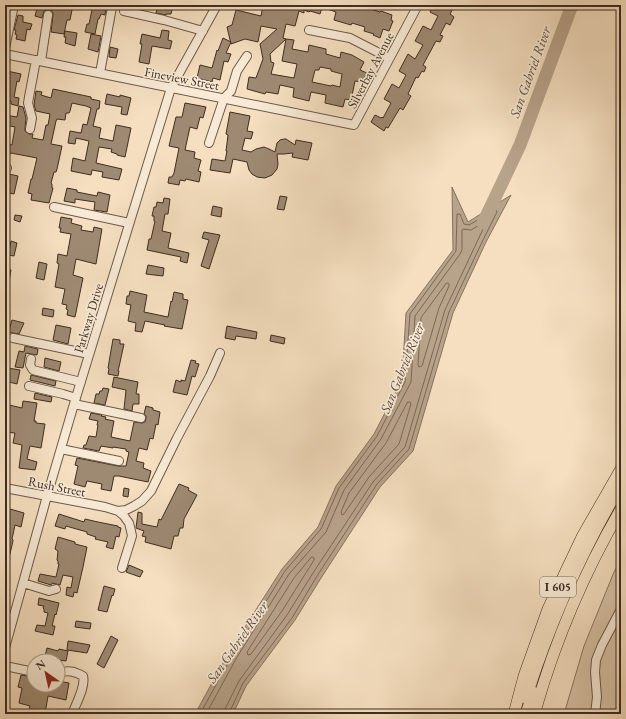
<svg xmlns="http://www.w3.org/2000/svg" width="626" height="719" font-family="'EB Garamond',serif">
	<rect width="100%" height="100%" fill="#f5dfc0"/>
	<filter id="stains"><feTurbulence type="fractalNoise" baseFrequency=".005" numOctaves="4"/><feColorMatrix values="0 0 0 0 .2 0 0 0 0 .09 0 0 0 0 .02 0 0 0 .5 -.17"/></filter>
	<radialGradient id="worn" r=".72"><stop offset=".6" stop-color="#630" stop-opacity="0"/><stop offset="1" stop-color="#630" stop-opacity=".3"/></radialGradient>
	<path fill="#d6c1a5" stroke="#8a7762" d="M 621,559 L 621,714 L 564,714 L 584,646 L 614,572 Z"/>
	<path fill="#b7a28a" stroke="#877360" d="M 452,187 L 468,222 L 511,195 L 486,242 L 453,313 L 413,451 L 380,487 L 321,578 L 295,620 L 246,686 L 233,714 L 195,714 L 229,652 L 282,569 L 318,527 L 336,486 L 374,434 L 402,380 L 406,313 L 453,250 Z"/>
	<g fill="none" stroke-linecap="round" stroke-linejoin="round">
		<path stroke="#7b6855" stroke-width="1" d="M 447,283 L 449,284 L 449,286 L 439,308 L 422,366 L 419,367 L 418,365 L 421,318 Z
			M 408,402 L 410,402 L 411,404 L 399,444 L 369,477 L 344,514 L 342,515 L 341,512 L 349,493 L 386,443 Z
			M 312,557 L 314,558 L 314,560 L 282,611 L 251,654 L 248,655 L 247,652 L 294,578 Z
			M 200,714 L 233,654 L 285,571 L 321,529 L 339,488 L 377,436 L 405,382 L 410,314 L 456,251 L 457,214 L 460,214 L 464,224 L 469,225 L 495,210 L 496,210 L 497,212 L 483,240 L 449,312 L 409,449 L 377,484 L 317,576 L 292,618 L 243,683 L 230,711 L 230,714
			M 206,714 L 237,657 L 289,574 L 326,532 L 344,490 L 381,439 L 411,382 L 415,316 L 460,254 L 462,250 L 462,230 L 463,229 L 471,230 L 481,224 L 483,224 L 484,227 L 445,310 L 405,447 L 373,482 L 313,573 L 287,615 L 239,681 L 225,709 L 224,714"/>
		<path stroke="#b7a28a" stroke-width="13" d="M 483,223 L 520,145 L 572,5"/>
	</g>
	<path fill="#9e8a73" stroke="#3f2d20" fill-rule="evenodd" d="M 38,5 L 73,5 L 70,20 L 67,20 L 64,34 L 51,32 L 53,15 L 53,13 L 51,10 L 48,10 L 44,11 L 42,18 L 35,16 Z
		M 93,5 L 106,7 L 105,15 L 101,14 L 99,19 L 98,19 L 95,34 L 85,32 L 87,24 L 89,24 Z
		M 158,5 L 173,5 L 171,14 L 166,14 L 166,15 L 156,13 Z
		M 263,5 L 277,5 L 296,9 L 296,8 L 291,6 L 291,5 L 357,5 L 380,12 L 381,11 L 392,15 L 391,20 L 393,21 L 389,31 L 383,29 L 380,38 L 373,35 L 374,34 L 364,31 L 365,27 L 352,23 L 351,25 L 334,20 L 336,12 L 322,7 L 320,14 L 310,11 L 309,12 L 304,10 L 304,13 L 299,11 L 295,26 L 286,24 L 283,38 L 286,39 L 270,54 L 271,62 L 274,63 L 271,74 L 294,78 L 297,64 L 282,61 L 286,39 L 294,40 L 292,49 L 308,52 L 309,45 L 326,49 L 326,54 L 340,58 L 341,52 L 352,55 L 364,62 L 360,70 L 367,73 L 362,82 L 355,81 L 351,100 L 345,99 L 343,107 L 325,103 L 326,95 L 311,92 L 309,101 L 293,97 L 294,88 L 280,85 L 278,94 L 266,92 L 265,94 L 247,89 L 249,77 L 256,78 L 263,59 L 260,44 L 277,29 L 261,26 L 258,42 L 245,39 L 231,44 L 227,27 L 232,25 L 236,10 L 261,16 ZM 320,67 L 331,69 L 331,71 L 342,74 L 340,87 L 332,85 L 331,86 L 312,82 L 315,70 L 319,70 Z
		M 434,5 L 455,5 L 450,14 L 454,17 L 450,25 L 446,23 L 440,35 L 443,36 L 440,42 L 436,41 L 423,65 L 426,67 L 424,72 L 422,71 L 418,78 L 416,77 L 408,94 L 411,96 L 403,110 L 400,108 L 388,128 L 386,127 L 384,131 L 371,122 L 375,115 L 381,118 L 382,117 L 383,118 L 391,103 L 384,99 L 392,84 L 399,88 L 406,75 L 399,71 L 408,54 L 415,59 L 423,45 L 415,41 L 423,26 L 431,30 L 438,16 L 430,12 Z
		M 18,15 L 23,16 L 23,22 L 32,24 L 30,30 L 27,29 L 25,41 L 16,39 L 17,35 L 15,34 L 16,30 L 14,30 Z
		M 162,30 L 169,31 L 168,40 L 172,41 L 170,49 L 152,46 L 149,64 L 139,62 L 142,44 L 140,44 L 142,34 L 160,38 Z
		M 65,31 L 77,33 L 75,46 L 65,43 L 66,37 L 64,37 Z
		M 91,34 L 101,36 L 98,52 L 88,49 Z
		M 223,38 L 231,42 L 226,53 L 231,54 L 228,62 L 224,61 L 220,80 L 213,78 L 212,82 L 197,78 L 200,65 L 212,68 L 217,50 L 218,51 Z
		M 110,47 L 118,49 L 116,58 L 109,57 Z
		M 7,71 L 21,74 L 19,82 L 17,81 L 14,97 L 19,98 L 18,106 L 11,104 L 11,101 L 5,100 L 5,82 Z
		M 53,89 L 91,97 L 91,99 L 100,101 L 99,109 L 97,109 L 93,126 L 101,128 L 99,138 L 113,141 L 116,125 L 131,128 L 125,157 L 117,155 L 117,154 L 111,152 L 112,149 L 99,147 L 96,163 L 122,169 L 119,180 L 102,177 L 103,172 L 92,170 L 91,175 L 71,171 L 73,158 L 85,161 L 89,141 L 76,138 L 75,144 L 68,143 L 70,131 L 81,133 L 83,124 L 87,125 L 91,108 L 86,106 L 72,103 L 70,111 L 69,113 L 66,113 L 65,120 L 57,119 L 56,121 L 51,144 L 62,146 L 57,169 L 56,172 L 54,172 L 51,183 L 52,184 L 52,188 L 53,188 L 49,203 L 31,200 L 32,194 L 28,193 L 31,179 L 32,179 L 37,158 L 11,153 L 10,154 L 5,153 L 5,144 L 12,145 L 15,127 L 5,125 L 5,115 L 17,117 L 19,106 L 23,107 L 26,118 L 25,128 L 25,131 L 29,134 L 33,134 L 32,138 L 43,140 L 46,125 L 48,125 L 50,114 L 36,111 L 34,105 L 36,91 L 42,92 L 41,95 L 51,98 Z
		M 107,94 L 120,97 L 120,95 L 131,98 L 127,115 L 121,114 L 122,107 L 105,104 Z
		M 185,103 L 206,107 L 203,118 L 200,117 L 197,129 L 190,127 L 185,150 L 195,152 L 194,158 L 201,160 L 198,171 L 201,172 L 199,182 L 186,179 L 185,181 L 180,180 L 179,185 L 168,183 L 169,177 L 172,177 L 174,173 L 179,148 L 169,146 L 176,117 L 182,117 Z
		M 230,112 L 250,116 L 247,131 L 253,132 L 251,139 L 245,138 L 242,150 L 251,152 L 256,149 L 264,147 L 269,149 L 275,152 L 277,143 L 280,140 L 284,139 L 286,139 L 295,145 L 296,140 L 312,143 L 308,160 L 292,157 L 293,153 L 284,154 L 277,154 L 278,164 L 277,169 L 272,175 L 265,178 L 257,177 L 252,174 L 249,170 L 247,162 L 233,159 L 230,173 L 210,170 L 212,159 L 225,161 L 227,151 L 226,151 L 228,135 L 226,134 Z
		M 9,174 L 18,176 L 14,194 L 5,192 L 5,175 L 8,176 Z
		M 67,188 L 77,190 L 77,192 L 97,196 L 98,192 L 110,195 L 107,212 L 94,210 L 95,202 L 75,199 L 75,203 L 64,201 Z
		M 280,196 L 287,197 L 284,210 L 277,209 Z
		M 164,198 L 170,199 L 168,214 L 165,214 L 162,231 L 171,233 L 168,248 L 189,253 L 187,263 L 180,261 L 181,257 L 147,250 L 149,239 L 151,239 L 155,221 L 154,221 L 154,216 L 152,216 L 154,207 L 156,207 L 157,202 L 163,203 Z
		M 213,206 L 222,208 L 221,217 L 211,215 Z
		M 15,215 L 22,216 L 20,222 L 14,220 Z
		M 61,217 L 72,219 L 71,223 L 82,226 L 81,230 L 93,232 L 94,227 L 102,229 L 96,264 L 76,259 L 73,275 L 83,278 L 75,317 L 67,315 L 68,310 L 66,309 L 67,305 L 62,304 L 65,289 L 55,287 L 59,264 L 57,263 L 58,254 L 67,256 L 71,234 L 60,232 L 61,228 L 59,228 Z
		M 204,232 L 220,235 L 209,269 L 201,266 L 209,240 L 202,238 Z
		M 11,241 L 17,243 L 14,256 L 8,255 Z
		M 39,262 L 47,264 L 44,280 L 36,278 Z
		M 148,265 L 164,268 L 163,276 L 146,274 Z
		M 5,269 L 11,270 L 8,287 L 5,287 Z
		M 130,291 L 147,295 L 144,312 L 168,317 L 171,301 L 172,302 L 174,292 L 183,294 L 183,299 L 188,300 L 182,329 L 164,326 L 165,325 L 145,321 L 142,332 L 135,331 L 136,323 L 128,321 L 131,305 L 126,304 L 127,296 L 129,296 Z
		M 43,308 L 54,310 L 53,317 L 42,315 Z
		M 12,320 L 24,323 L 19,334 L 7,332 L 8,327 L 10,327 Z
		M 56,325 L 71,328 L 68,344 L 53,340 Z
		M 227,326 L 257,332 L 256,339 L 236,336 L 235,340 L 225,338 Z
		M 271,335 L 285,338 L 284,344 L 270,341 Z
		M 113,339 L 120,340 L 120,344 L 124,344 L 119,367 L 118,371 L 119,371 L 118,376 L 108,374 L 109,369 L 108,368 Z
		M 25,346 L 38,349 L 37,355 L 26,353 L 23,368 L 15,367 L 19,351 L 24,352 Z
		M 45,358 L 61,362 L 59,371 L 44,367 Z
		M 191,360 L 196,361 L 195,363 L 199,364 L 195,377 L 192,376 L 187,395 L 173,392 L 176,380 L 181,382 L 181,380 L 185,381 Z
		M 8,368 L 20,370 L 17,384 L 5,381 Z
		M 31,375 L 56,381 L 55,386 L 30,380 Z
		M 114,377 L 138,382 L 136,394 L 139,394 L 139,404 L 133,404 L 132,411 L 124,409 L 126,390 L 112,387 Z
		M 103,388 L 109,389 L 105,405 L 94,403 L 96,394 L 99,394 L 100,391 L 102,391 Z
		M 35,393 L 52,397 L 51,402 L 34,399 Z
		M 23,401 L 37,403 L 34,421 L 36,421 L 36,423 L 45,424 L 41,448 L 30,446 L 27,459 L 37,462 L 35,470 L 19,468 L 22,445 L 13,443 L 15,433 L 5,432 L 5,404 L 22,408 Z
		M 146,406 L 153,408 L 153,410 L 160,412 L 158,425 L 156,424 L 153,439 L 150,438 L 147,450 L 139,448 L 136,461 L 144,463 L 143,468 L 151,471 L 148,482 L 119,476 L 114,476 L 111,491 L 101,489 L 102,484 L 87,481 L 85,487 L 74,484 L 78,466 L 75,465 L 77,458 L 118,466 L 126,466 L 129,452 L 126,451 L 126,449 L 113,447 L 113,448 L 101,446 L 99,451 L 83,448 L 84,445 L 86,445 L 89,436 L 96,437 L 98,425 L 97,425 L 98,421 L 89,419 L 91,413 L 102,415 L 101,416 L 106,417 L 105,419 L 114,421 L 111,437 L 130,441 L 134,422 L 142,423 L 145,422 L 146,419 L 146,416 L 144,414 Z
		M 179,484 L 189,488 L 188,490 L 197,495 L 184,519 L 183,528 L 180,528 L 178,536 L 174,536 L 171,549 L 145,542 L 146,537 L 142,536 L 144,531 L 136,528 L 138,512 L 142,513 L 142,524 L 157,527 L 159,519 L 161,520 Z
		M 124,488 L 129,489 L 128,497 L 123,496 Z
		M 10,509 L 24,513 L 21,527 L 15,525 L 12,539 L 13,540 L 13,541 L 7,566 L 5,566 L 5,516 L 6,510 L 9,510 Z
		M 59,514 L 84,522 L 85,519 L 98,522 L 118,526 L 118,527 L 121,528 L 119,537 L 116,536 L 113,549 L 106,547 L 108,542 L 95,539 L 96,537 L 87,534 L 87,532 L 66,526 L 65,529 L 55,526 Z
		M 58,537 L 75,542 L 75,544 L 87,547 L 83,567 L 77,593 L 74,592 L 73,597 L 66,595 L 67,587 L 71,588 L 73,577 L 63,575 L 60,585 L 52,583 L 51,585 L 38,581 L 40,574 L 56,577 L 59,564 L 58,564 L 58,561 L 57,560 L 58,551 L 55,549 Z
		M 129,565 L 143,571 L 140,577 L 126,572 Z
		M 104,586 L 115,589 L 113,596 L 112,595 L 107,612 L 98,610 Z
		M 39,598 L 59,603 L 56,615 L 55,614 L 52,626 L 55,626 L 53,635 L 35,631 L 37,625 L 45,626 L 48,613 L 44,612 L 44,609 L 43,608 L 44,606 L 38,605 Z
		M 76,621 L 91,623 L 90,629 L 75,627 Z
		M 111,636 L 118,640 L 104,668 L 97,664 Z
		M 68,641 L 90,645 L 87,653 L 67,650 Z
		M 47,648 L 58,651 L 59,649 L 68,651 L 66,661 L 51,659 L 52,658 L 45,656 Z
		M 21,675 L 34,677 L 34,685 L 43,685 L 55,687 L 55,685 L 58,685 L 58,681 L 69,683 L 66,700 L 48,696 L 45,714 L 28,714 L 30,706 L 19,703 L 22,688 L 18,687 Z"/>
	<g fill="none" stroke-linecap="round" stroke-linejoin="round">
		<g stroke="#6c5a48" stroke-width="10">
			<path id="minor" d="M 208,5 L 216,7
				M 124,11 L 164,20 L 203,31
				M 309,30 L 350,38 L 389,58
				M 5,48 L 14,5
				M 5,54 L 354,125 L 418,5
				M 41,61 L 48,15
				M 100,73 L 112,7
				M 30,129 L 32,118 L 28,103 L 29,97 L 36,60
				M 209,143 L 224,98 L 231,91 L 237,71 L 247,56
				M 5,168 L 7,168
				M 54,207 L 129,223
				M 13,338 L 89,354
				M 31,359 L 30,365 L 33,370 L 81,382
				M 29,386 L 63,394 L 76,398
				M 74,404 L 141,418
				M 61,449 L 119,461
				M 5,488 L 105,507 L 118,511 L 124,516 L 129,523 L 131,531 L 132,536 L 122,568
				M 118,511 L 126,510 L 134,506 L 142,501 L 151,491 L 177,438 L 210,376 L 220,353
				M 23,583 L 49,591 L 56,589
				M 5,648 L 47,496 L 74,404 L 171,88 L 217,5
				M 5,666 L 34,672
				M 58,673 C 68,670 74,671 83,676 C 86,686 76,704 72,714
				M 595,714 L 597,697 L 595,672 L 596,660 L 602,645 L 621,609"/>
		</g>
		<g stroke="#3f2d20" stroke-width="12">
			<path id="highway" d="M 526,698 C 550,623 581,552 621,485
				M 536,708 C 556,639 585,571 621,509
				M 514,714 L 524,676 L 548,609 L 582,537 L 621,469
				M 526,714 L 533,692"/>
		</g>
		<use href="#minor" stroke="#f8ead6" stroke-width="8"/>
		<use href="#highway" stroke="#f5dfc0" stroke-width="11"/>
	</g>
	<g text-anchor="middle" stroke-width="3.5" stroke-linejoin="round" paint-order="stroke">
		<rect fill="#f8ead6" stroke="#766657" stroke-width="1" x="540" y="577" width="36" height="20" rx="3"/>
		<g font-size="12" font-weight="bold" fill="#3f2d20">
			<text x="558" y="591">I 605</text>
		</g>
		<g font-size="13" fill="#3f2d20" stroke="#f8ead6">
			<text transform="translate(370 70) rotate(-62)" y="5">Silverbay Avenue</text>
			<text transform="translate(182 78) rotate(11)" y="5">Fineview Street</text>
			<text transform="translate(88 318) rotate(-73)" y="5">Parkway Drive</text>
			<text transform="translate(57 486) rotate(11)" y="5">Rush Street</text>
		</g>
		<g font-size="14" font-style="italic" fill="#5d4a3a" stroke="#f8ead6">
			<text transform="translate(530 72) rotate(-70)" y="5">San Gabriel River</text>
			<text transform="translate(402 368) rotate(-68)" y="5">San Gabriel River</text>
			<text transform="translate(237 642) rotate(-55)" y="5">San Gabriel River</text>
		</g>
	</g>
	<rect width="626" height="719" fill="none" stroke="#f5dfc0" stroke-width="20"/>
	<rect x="6" y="6" width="614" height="707" fill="none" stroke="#3f2d20" stroke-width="2"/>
	<rect x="10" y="10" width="606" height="699" fill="none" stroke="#3f2d20"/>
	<g transform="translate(46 673) rotate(326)"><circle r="19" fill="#f8ead6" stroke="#ae9e8d"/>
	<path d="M0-3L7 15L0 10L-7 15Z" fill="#8f2418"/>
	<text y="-6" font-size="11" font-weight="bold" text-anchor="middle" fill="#3f2d20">N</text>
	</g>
	<rect width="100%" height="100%" filter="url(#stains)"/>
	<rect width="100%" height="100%" fill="url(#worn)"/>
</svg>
